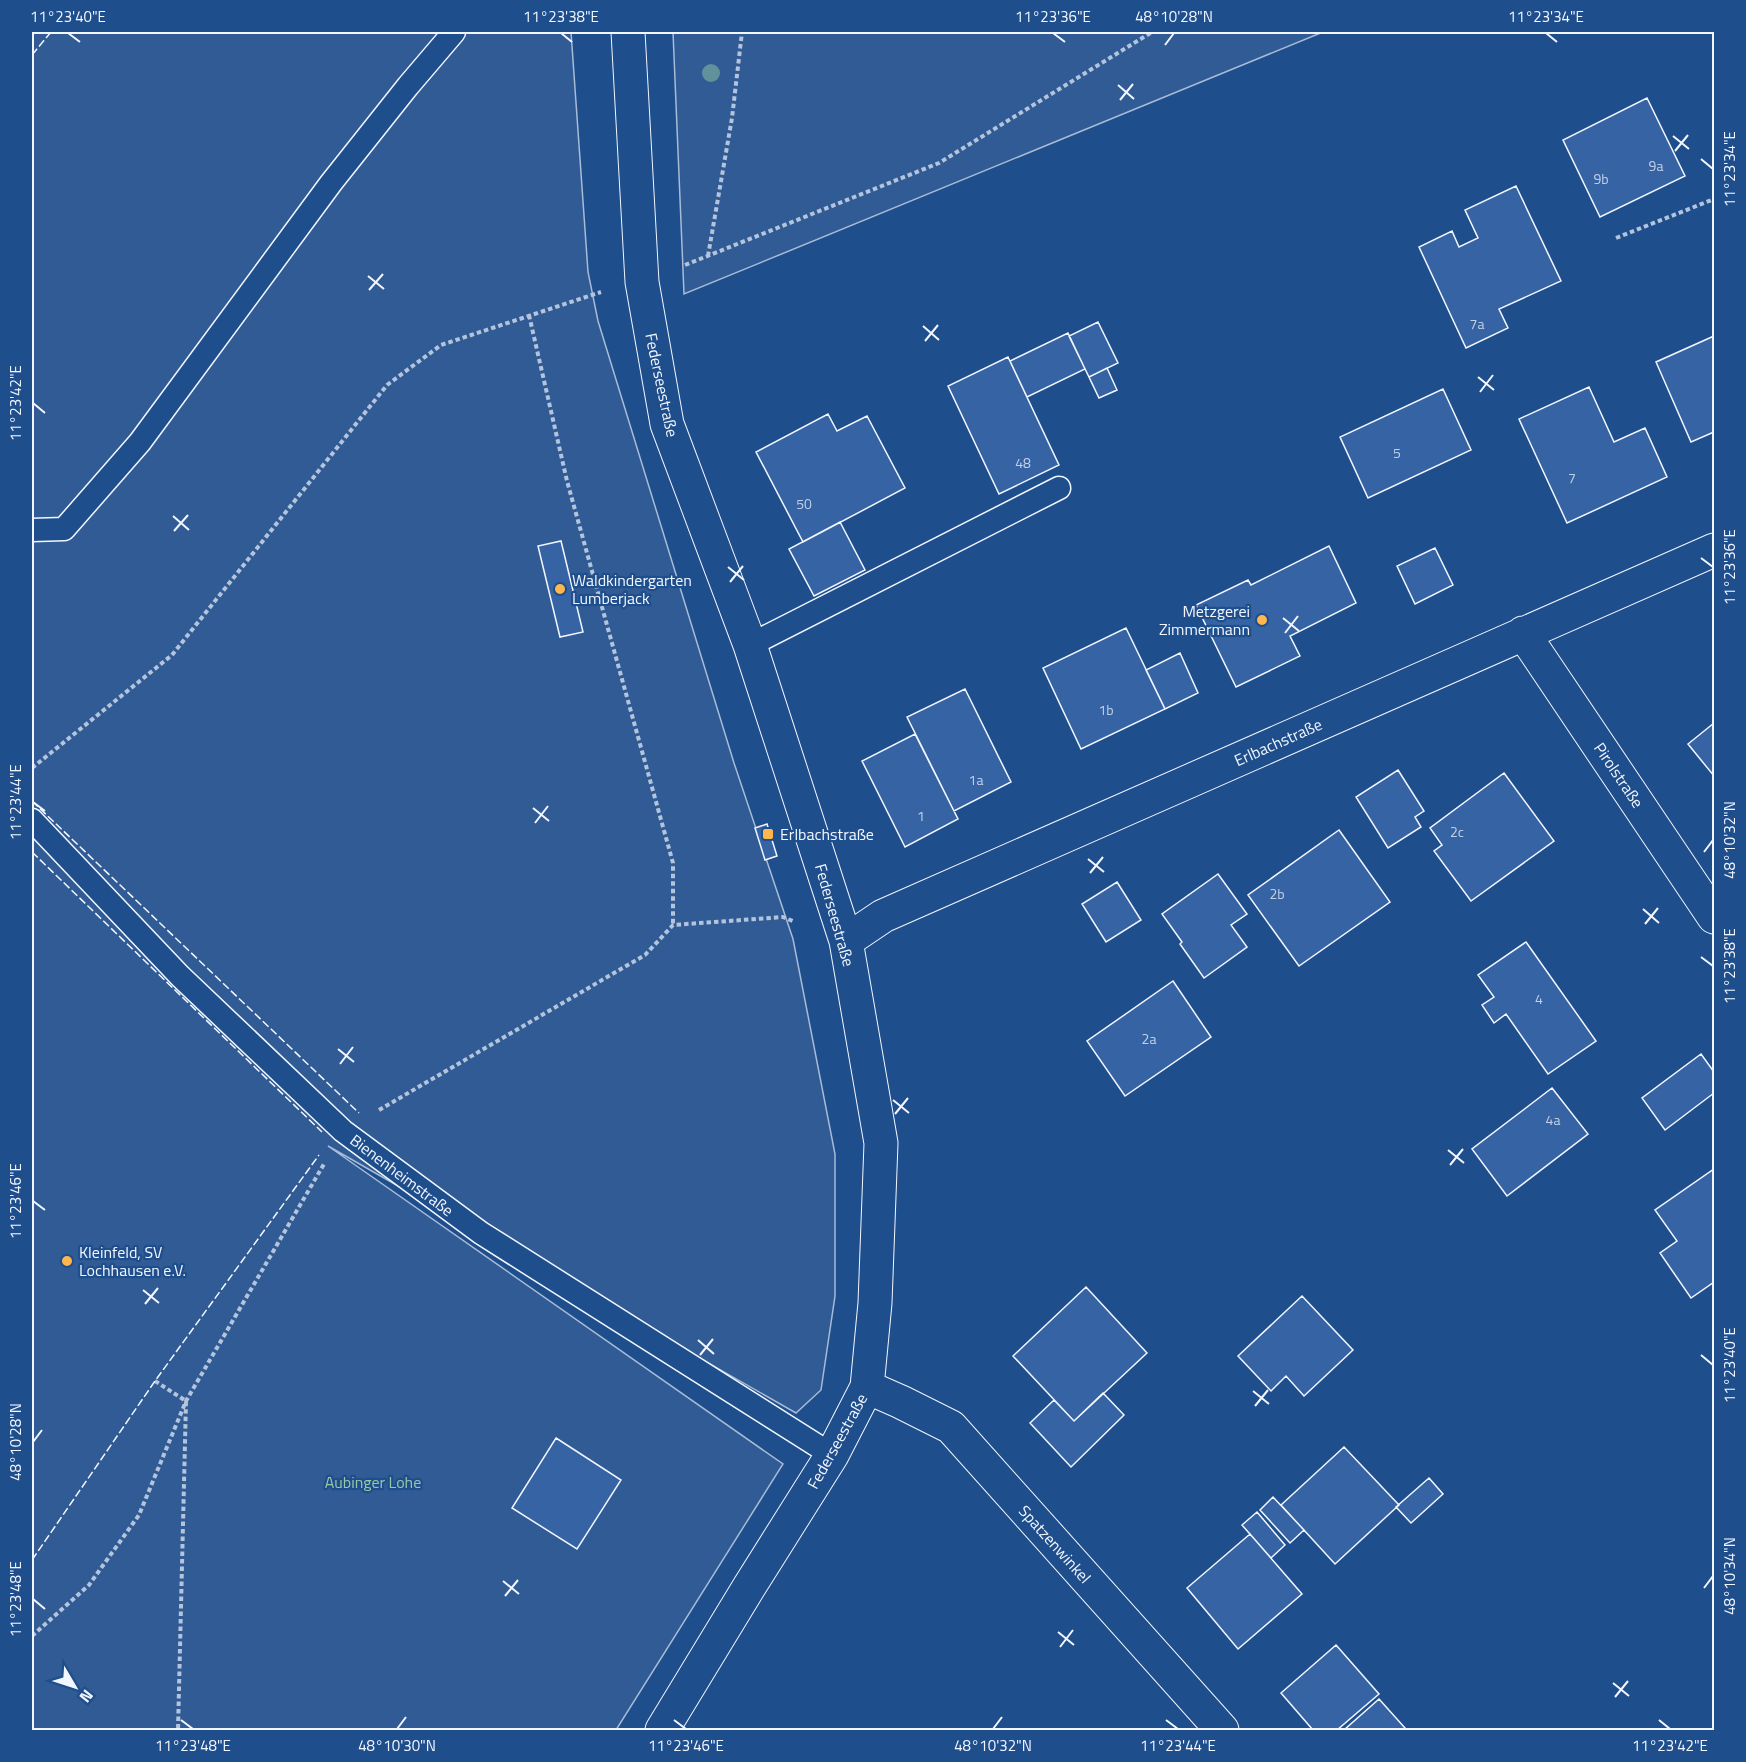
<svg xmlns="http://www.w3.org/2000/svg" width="1746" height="1762" font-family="'Titillium Web',sans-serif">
	<rect width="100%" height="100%" fill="#1f4e8c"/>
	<path fill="#305b95" stroke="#a8bbd7" stroke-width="1.5" d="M 32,32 L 571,32 L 588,272 L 598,321 L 734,763 L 793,939 L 835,1154 L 835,1296 L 821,1390 L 796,1413 L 328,1146 L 783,1464 L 616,1730 L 32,1730 Z
		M 673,32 L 1323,32 L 684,294 Z"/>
	<path fill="#3563a3" stroke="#f2f6ff" stroke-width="1.5" d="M 1647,98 L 1685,176 L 1600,217 L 1563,140 Z
		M 1516,186 L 1561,281 L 1499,309 L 1508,328 L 1466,348 L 1419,247 L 1452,231 L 1459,247 L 1478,238 L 1465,210 Z
		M 1098,322 L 1118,363 L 1089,377 L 1069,336 Z
		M 1068,333 L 1085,369 L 1027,397 L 1010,361 Z
		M 1714,336 L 1714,432 L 1691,442 L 1656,362 Z
		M 1008,357 L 1059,465 L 999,494 L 948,386 Z
		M 1107,368 L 1117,390 L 1099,398 L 1089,377 Z
		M 1589,387 L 1614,442 L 1645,428 L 1667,477 L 1567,523 L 1519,419 Z
		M 1443,389 L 1471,450 L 1368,498 L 1340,437 Z
		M 828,414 L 837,431 L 867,416 L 905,488 L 803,542 L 756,452 Z
		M 840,522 L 865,570 L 814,596 L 789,549 Z
		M 561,541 L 583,632 L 560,637 L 538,546 Z
		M 1329,546 L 1356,603 L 1290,636 L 1300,656 L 1236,687 L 1196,605 L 1248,580 L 1251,585 Z
		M 1435,548 L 1453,585 L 1415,604 L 1397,566 Z
		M 1126,628 L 1165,709 L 1081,749 L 1043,668 Z
		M 1180,653 L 1198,693 L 1165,709 L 1146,670 Z
		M 965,689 L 1011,782 L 954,811 L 907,717 Z
		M 1714,723 L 1714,776 L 1688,744 Z
		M 915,734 L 958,819 L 905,847 L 862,761 Z
		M 1398,770 L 1424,811 L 1415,817 L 1421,827 L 1388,848 L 1356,797 Z
		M 1504,773 L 1554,841 L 1471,901 L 1434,851 L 1442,845 L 1430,828 Z
		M 767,824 L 777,856 L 765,860 L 755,828 Z
		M 1339,830 L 1390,902 L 1299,966 L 1248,895 Z
		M 1218,874 L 1247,914 L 1231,925 L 1247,947 L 1204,978 L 1180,944 L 1182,942 L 1162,914 Z
		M 1117,882 L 1141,920 L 1106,942 L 1082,904 Z
		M 1526,942 L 1596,1041 L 1548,1074 L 1506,1014 L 1494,1023 L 1482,1005 L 1494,997 L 1478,975 Z
		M 1173,981 L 1211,1037 L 1125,1096 L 1087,1041 Z
		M 1701,1054 L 1714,1072 L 1714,1093 L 1665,1130 L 1642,1098 Z
		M 1552,1088 L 1588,1134 L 1507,1196 L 1472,1149 Z
		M 1714,1169 L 1714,1282 L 1691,1298 L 1660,1253 L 1677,1241 L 1655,1210 Z
		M 1086,1287 L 1147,1353 L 1074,1421 L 1013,1356 Z
		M 1302,1296 L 1353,1350 L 1304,1396 L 1286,1376 L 1271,1391 L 1238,1356 Z
		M 1103,1393 L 1124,1415 L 1071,1467 L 1030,1423 L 1054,1400 L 1074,1421 Z
		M 556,1438 L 621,1480 L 577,1549 L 512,1508 Z
		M 1344,1447 L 1399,1505 L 1335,1564 L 1281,1505 Z
		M 1429,1478 L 1443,1494 L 1411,1523 L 1396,1507 Z
		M 1273,1497 L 1304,1530 L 1290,1543 L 1260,1510 Z
		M 1257,1512 L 1285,1545 L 1271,1558 L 1242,1525 Z
		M 1250,1534 L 1302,1594 L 1238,1649 L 1187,1588 Z
		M 1336,1645 L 1379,1694 L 1337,1730 L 1313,1730 L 1281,1693 Z
		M 1379,1699 L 1405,1728 L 1401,1730 L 1344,1730 Z"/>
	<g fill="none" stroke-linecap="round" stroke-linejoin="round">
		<g stroke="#f2f6ff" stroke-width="25">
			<path id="lane" d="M 32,530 L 64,529 L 140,442 L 331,183 L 408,86 L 454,32
				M 750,645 L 1059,488
				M 32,820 L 180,976 L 343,1131 L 481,1233 L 832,1455"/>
		</g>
		<g stroke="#f2f6ff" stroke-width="35">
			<path id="street" d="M 628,32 L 642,282 L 667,424 L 750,645 L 846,941 L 881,1143 L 875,1303 L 867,1387 L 832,1455 L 749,1587 L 662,1730
				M 1523,633 L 1714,917
				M 846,941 L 883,916 L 1714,550
				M 867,1387 L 901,1402 L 951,1427 L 1222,1730"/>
		</g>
		<path stroke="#b3c4dc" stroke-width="4" stroke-dasharray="4.5 3" stroke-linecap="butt" d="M 1616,238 L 1714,199
			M 708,256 L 732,118 L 742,32
			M 685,265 L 939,163 L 1152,32
			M 529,315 L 567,481 L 673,863 L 673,925
			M 32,768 L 172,655 L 387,385 L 441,345 L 601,292
			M 379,1110 L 645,955 L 673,925 L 783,917 L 795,922
			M 155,1381 L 186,1401 L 178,1730
			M 32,1636 L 89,1585 L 139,1515 L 186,1401 L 324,1164"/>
		<use href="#lane" stroke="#1f4e8c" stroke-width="22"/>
		<use href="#street" stroke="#1f4e8c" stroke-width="33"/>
		<path stroke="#f2f6ff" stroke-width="1.5" stroke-dasharray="8 3" stroke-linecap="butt" d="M 32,55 L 51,32
			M 32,801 L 359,1113
			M 32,852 L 322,1132
			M 32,1560 L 155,1381 L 319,1155"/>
	</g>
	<circle fill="#61919a" cx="711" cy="73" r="9"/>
	<path fill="none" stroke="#f2f6ff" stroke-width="2" d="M 68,33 L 80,42M 561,33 L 572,42M 1053,33 L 1065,42M 1546,33 L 1557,42M 1165,45 L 1174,33M 1118,85 L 1134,99M 1120,100 L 1133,84M 1673,136 L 1689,149M 1675,151 L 1688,135M 1701,159 L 1713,169M 368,276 L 384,289M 369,290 L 383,274M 923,326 L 939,340M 925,341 L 938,325M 1478,377 L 1494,390M 1480,392 L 1493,375M 33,403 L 45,413M 173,516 L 189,530M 174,531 L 188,515M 1701,558 L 1713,567M 728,567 L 744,580M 730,582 L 743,566M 1283,618 L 1299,631M 1285,633 L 1298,616M 33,802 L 45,811M 533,808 L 549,821M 535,823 L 548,806M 1704,852 L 1713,840M 1088,859 L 1104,872M 1090,873 L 1103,857M 1643,909 L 1659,923M 1645,924 L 1658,908M 1701,957 L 1713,966M 338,1049 L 354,1062M 340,1064 L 353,1047M 893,1100 L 909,1113M 895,1114 L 908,1098M 1448,1150 L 1464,1163M 1450,1165 L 1463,1149M 33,1201 L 45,1210M 143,1290 L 159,1303M 145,1304 L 158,1288M 698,1340 L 714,1354M 700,1355 L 713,1339M 1701,1355 L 1713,1365M 1253,1391 L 1269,1404M 1255,1406 L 1268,1390M 33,1442 L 42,1430M 503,1581 L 519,1594M 1704,1588 L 1713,1576M 505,1596 L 518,1580M 33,1599 L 45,1609M 1058,1632 L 1074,1645M 1060,1647 L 1073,1630M 1613,1683 L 1629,1696M 1615,1697 L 1628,1681M 181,1720 L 193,1729M 674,1720 L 686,1729M 1166,1720 L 1178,1729M 1659,1720 L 1670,1729M 397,1729 L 406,1717M 993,1729 L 1002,1717"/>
	<g fill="#ffb74d" stroke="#1f4e8c" stroke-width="2">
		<circle cx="560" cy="589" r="6"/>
		<circle cx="1262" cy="620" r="6"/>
		<rect x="762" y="828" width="12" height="12" rx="3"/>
		<circle cx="67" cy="1261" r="6"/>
	</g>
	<g text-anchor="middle" stroke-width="4.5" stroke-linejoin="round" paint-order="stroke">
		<g font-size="14" fill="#c3d1e8">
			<text x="1656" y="171">9a</text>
			<text x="1601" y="184">9b</text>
			<text x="1477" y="329">7a</text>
			<text x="1397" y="458">5</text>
			<text x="1023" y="468">48</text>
			<text x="1572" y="483">7</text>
			<text x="804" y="509">50</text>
			<text x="1106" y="715">1b</text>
			<text x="976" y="785">1a</text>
			<text x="921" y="821">1</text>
			<text x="1457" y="837">2c</text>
			<text x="1277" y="899">2b</text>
			<text x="1539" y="1004">4</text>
			<text x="1149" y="1044">2a</text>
			<text x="1553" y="1125">4a</text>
		</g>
		<g font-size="16" fill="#f2f6ff" stroke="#1f4e8c">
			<text transform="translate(662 385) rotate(78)" y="6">Federseestraße</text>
			<text transform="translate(1278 742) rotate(-24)" y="6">Erlbachstraße</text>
			<text transform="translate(1619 775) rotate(56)" y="6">Pirolstraße</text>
			<text transform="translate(835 915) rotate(74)" y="6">Federseestraße</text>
			<text transform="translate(402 1175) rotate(37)" y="6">Bienenheimstraße</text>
			<text transform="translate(837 1441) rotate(-61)" y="6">Federseestraße</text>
			<text transform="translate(1055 1544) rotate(48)" y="6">Spatzenwinkel</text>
		</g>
		<g font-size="16" fill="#f2f6ff" stroke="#1f4e8c" text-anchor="start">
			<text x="572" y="586">Waldkindergarten<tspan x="572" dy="18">Lumberjack</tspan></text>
			<text x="1250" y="617" text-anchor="end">Metzgerei<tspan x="1250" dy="18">Zimmermann</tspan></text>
			<text x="780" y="840">Erlbachstraße</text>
			<text x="79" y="1258">Kleinfeld, SV<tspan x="79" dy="18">Lochhausen e.V.</tspan></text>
		</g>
		<g font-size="16" fill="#97c8a6" stroke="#1f4e8c">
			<text x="373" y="1488">Aubinger Lohe</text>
		</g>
	</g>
	<rect width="1746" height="1762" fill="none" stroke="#1f4e8c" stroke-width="66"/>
	<g transform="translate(75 1687) rotate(129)" stroke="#1f4e8c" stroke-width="4.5" paint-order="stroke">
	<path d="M0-4.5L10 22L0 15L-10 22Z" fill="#f2f6ff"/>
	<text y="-9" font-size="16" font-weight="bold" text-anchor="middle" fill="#f2f6ff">N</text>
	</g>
	<rect x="33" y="33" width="1680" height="1696" fill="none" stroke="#f2f6ff" stroke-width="2"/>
	<g font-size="15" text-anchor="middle" fill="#f2f6ff">
		<text x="68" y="22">11°23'40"E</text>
		<text x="561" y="22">11°23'38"E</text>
		<text x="1053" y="22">11°23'36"E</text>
		<text x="1174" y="22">48°10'28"N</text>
		<text x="1546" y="22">11°23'34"E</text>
		<text transform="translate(1730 169) rotate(-90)" y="5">11°23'34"E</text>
		<text transform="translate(16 403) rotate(-90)" y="5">11°23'42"E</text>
		<text transform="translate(1730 567) rotate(-90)" y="5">11°23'36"E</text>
		<text transform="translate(16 802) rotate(-90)" y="5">11°23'44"E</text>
		<text transform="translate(1730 840) rotate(-90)" y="5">48°10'32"N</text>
		<text transform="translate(1730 966) rotate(-90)" y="5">11°23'38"E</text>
		<text transform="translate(16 1201) rotate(-90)" y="5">11°23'46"E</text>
		<text transform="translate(1730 1365) rotate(-90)" y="5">11°23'40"E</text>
		<text transform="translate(16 1442) rotate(-90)" y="5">48°10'28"N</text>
		<text transform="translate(1730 1576) rotate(-90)" y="5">48°10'34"N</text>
		<text transform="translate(16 1599) rotate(-90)" y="5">11°23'48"E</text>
		<text x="193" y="1751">11°23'48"E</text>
		<text x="397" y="1751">48°10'30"N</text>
		<text x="686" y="1751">11°23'46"E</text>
		<text x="993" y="1751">48°10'32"N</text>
		<text x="1178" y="1751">11°23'44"E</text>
		<text x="1670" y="1751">11°23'42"E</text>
	</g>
</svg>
